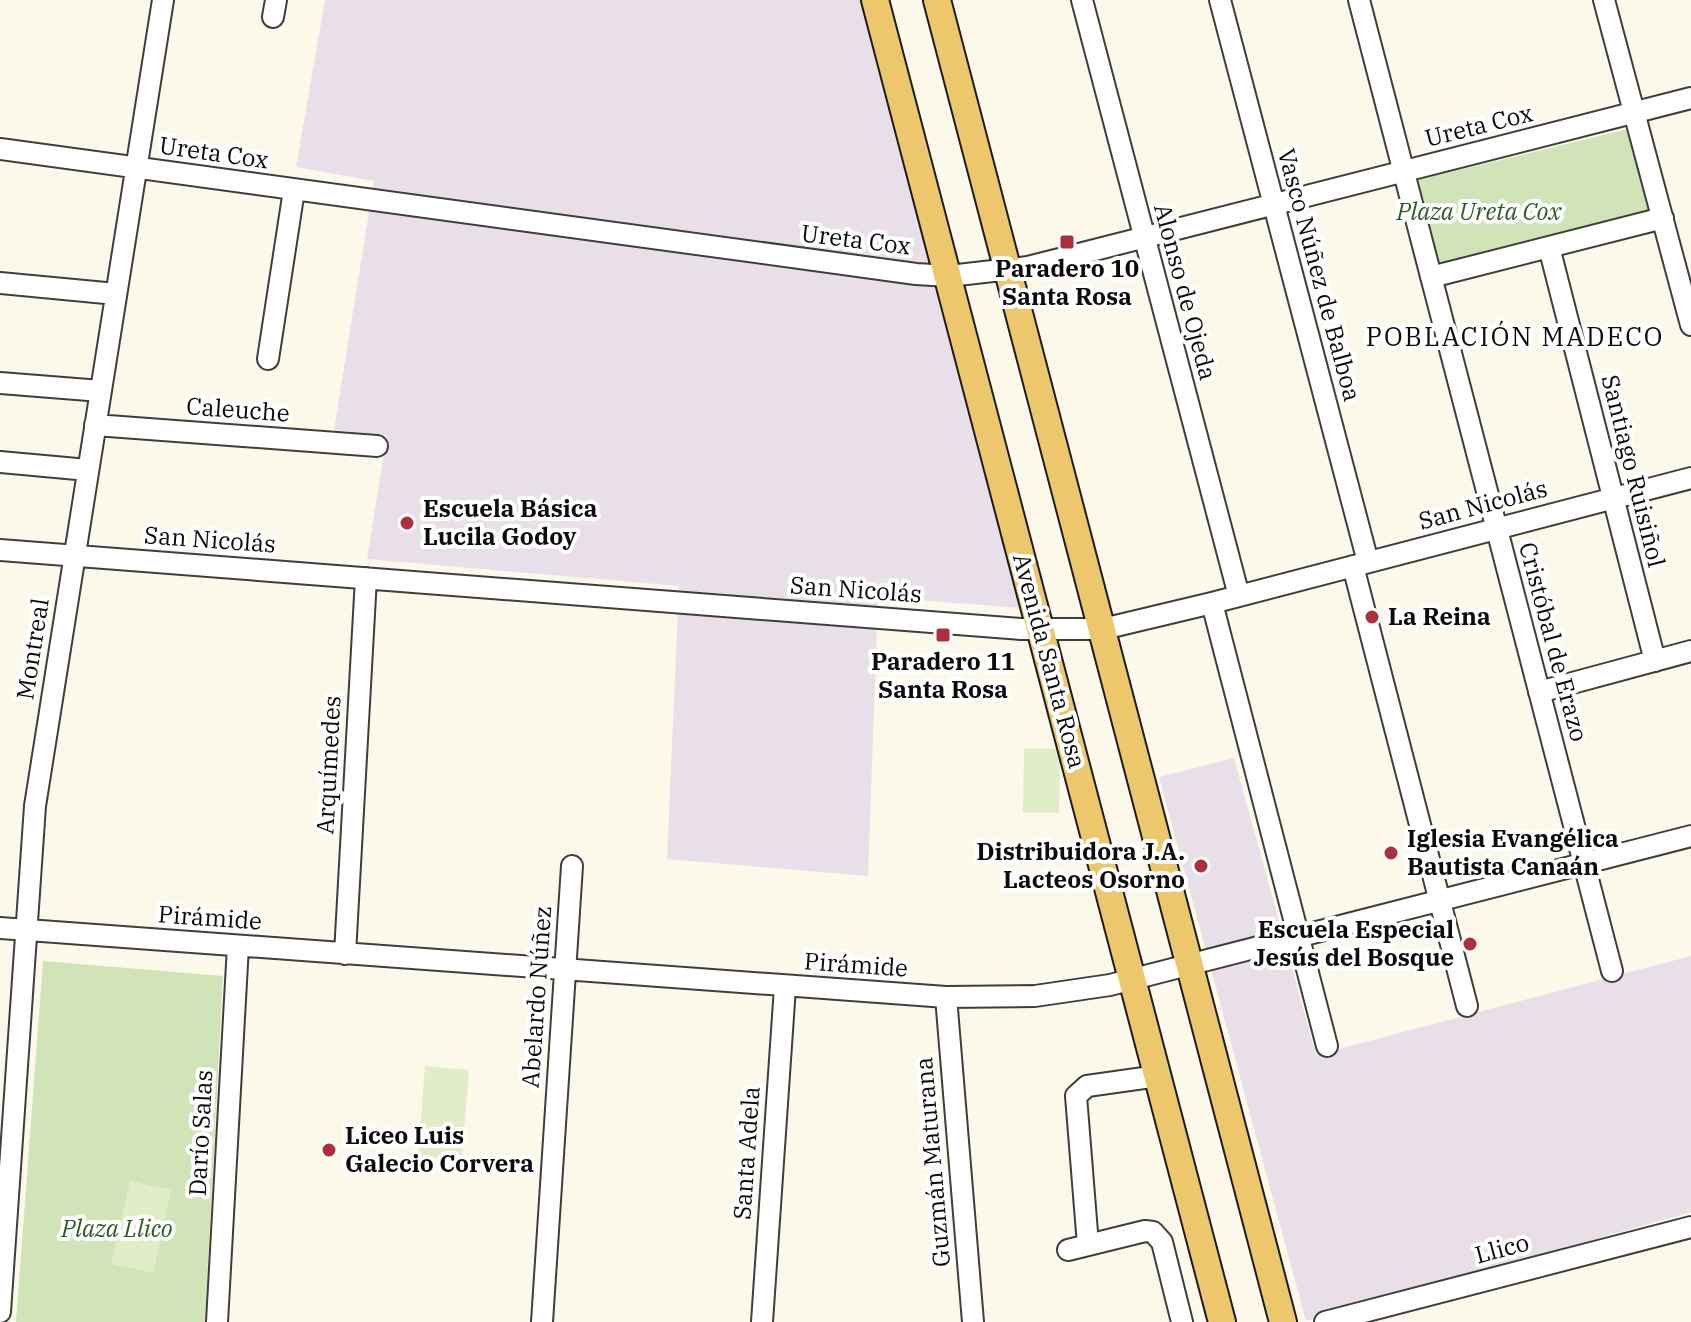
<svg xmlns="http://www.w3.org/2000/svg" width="1691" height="1322" font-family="'IBM Plex Serif',serif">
	<rect width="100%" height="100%" fill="#fdf9ea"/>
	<path fill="#e8dfe9" d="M 325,0 L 862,0 L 1022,608 L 878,597 L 868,876 L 667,859 L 679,586 L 367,559 L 387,435 L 334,430 L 374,181 L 296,167 Z
		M 1234,758 L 1316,1055 L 1691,956 L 1691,1212 L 1306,1321 L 1159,777 Z"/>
	<path fill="#d0e4b7" d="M 1628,129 L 1653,215 L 1438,270 L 1414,181 Z
		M 43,961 L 223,976 L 205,1322 L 16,1322 Z"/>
	<path fill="#e1ecc8" d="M 1024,749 L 1060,749 L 1059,813 L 1023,813 Z
		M 425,1066 L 469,1070 L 462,1159 L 418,1156 Z
		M 130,1181 L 171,1190 L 153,1273 L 111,1264 Z"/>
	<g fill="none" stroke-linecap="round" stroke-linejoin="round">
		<g stroke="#3e3e3e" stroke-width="24">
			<path id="minor" d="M 1082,0 L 1239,596
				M 1220,0 L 1368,562
				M 1359,0 L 1612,971
				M 1604,0 L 1691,325
				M 273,17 L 276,0
				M 0,149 L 916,274 L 949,276 L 1028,267 L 1691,98
				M 1549,247 L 1655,661
				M 1431,277 L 1663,218
				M 0,283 L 116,294
				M 268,359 L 294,190
				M 0,383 L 101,391
				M 95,425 L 377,446
				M 0,462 L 88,470
				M 0,550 L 1021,629 L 1103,629 L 1212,603 L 1691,478
				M 1353,566 L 1467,1006
				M 1212,603 L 1327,1046
				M 1539,692 L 1691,651
				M 0,928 L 946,997 L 1035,996 L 1110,985 L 1691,836
				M 345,954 L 366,578
				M 946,997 L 973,1322
				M 1088,1245 L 1076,1096 L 1087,1086 L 1158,1076
				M 1068,1250 L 1145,1231 L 1153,1232 L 1162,1242 L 1182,1322
				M 0,1312 L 35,806 L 163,0
				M 217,1322 L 238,946
				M 542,1322 L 572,866
				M 762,1322 L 785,987
				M 1325,1322 L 1691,1227"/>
		</g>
		<g stroke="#1c1c1c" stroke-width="30">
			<path id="major" d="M 875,0 L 1222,1322
				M 937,0 L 1283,1322"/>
		</g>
		<use href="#minor" stroke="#fff" stroke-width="20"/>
		<use href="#major" stroke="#edc76b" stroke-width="26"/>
	</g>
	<g fill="#ae2f3b" stroke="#fff" stroke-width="3">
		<rect x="1059" y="234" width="16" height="16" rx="4"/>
		<circle cx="407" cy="523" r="8"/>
		<circle cx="1372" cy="617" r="8"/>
		<rect x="935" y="627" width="16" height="16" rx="4"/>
		<circle cx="1391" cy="853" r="8"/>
		<circle cx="1201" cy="866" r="8"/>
		<circle cx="1470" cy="944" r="8"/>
		<circle cx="329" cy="1150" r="8"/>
	</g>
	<g text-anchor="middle" stroke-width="8" stroke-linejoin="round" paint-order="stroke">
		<g font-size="24" fill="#0b0b0b" stroke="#fff">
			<text transform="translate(1479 126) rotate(-14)" y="8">Ureta Cox</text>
			<text transform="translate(214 153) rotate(8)" y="8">Ureta Cox</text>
			<text transform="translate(856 240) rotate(7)" y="8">Ureta Cox</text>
			<text transform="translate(1319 275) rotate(75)" y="8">Vasco Núñez de Balboa</text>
			<text transform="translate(1185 292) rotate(75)" y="8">Alonso de Ojeda</text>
			<text transform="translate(238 410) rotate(4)" y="8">Caleuche</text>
			<text transform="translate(1633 471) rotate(76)" y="8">Santiago Ruisiñol</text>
			<text transform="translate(1483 505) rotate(-15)" y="8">San Nicolás</text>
			<text transform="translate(210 540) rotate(4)" y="8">San Nicolás</text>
			<text transform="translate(856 590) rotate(4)" y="8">San Nicolás</text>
			<text transform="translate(1553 642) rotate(75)" y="8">Cristóbal de Erazo</text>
			<text transform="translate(33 649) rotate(-81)" y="8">Montreal</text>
			<text transform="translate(1049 661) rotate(75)" y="8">Avenida Santa Rosa</text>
			<text transform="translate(329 765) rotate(-87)" y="8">Arquímedes</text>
			<text transform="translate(210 918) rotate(4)" y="8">Pirámide</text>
			<text transform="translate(856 965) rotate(4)" y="8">Pirámide</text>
			<text transform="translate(537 997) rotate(-86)" y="8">Abelardo Núñez</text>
			<text transform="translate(201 1133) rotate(-87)" y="8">Darío Salas</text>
			<text transform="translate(747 1153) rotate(-86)" y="8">Santa Adela</text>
			<text transform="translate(933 1162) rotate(-95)" y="8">Guzmán Maturana</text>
			<text transform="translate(1502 1249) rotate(-15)" y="8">Llico</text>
		</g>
		<g font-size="24" font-style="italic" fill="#305c21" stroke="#fff">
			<text x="1479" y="220">Plaza Ureta Cox</text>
			<text x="117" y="1237">Plaza Llico</text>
		</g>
		<g font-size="24" font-weight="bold" fill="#0b0b0b" stroke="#fff" text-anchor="start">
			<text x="1067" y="277" text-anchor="middle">Paradero 10<tspan x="1067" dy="28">Santa Rosa</tspan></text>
			<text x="423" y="517">Escuela Básica<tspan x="423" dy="28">Lucila Godoy</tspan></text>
			<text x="1388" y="625">La Reina</text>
			<text x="943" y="670" text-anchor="middle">Paradero 11<tspan x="943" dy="28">Santa Rosa</tspan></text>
			<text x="1407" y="847">Iglesia Evangélica<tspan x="1407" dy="28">Bautista Canaán</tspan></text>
			<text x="1185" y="860" text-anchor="end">Distribuidora J.A.<tspan x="1185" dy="28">Lacteos Osorno</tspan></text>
			<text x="1454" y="938" text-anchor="end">Escuela Especial<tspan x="1454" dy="28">Jesús del Bosque</tspan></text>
			<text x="345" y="1144">Liceo Luis<tspan x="345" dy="28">Galecio Corvera</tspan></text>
		</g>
		<g font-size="26" letter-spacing="2" fill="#0b0b0b" stroke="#fff">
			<text x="1515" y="346">POBLACIÓN MADECO</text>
		</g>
	</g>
</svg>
